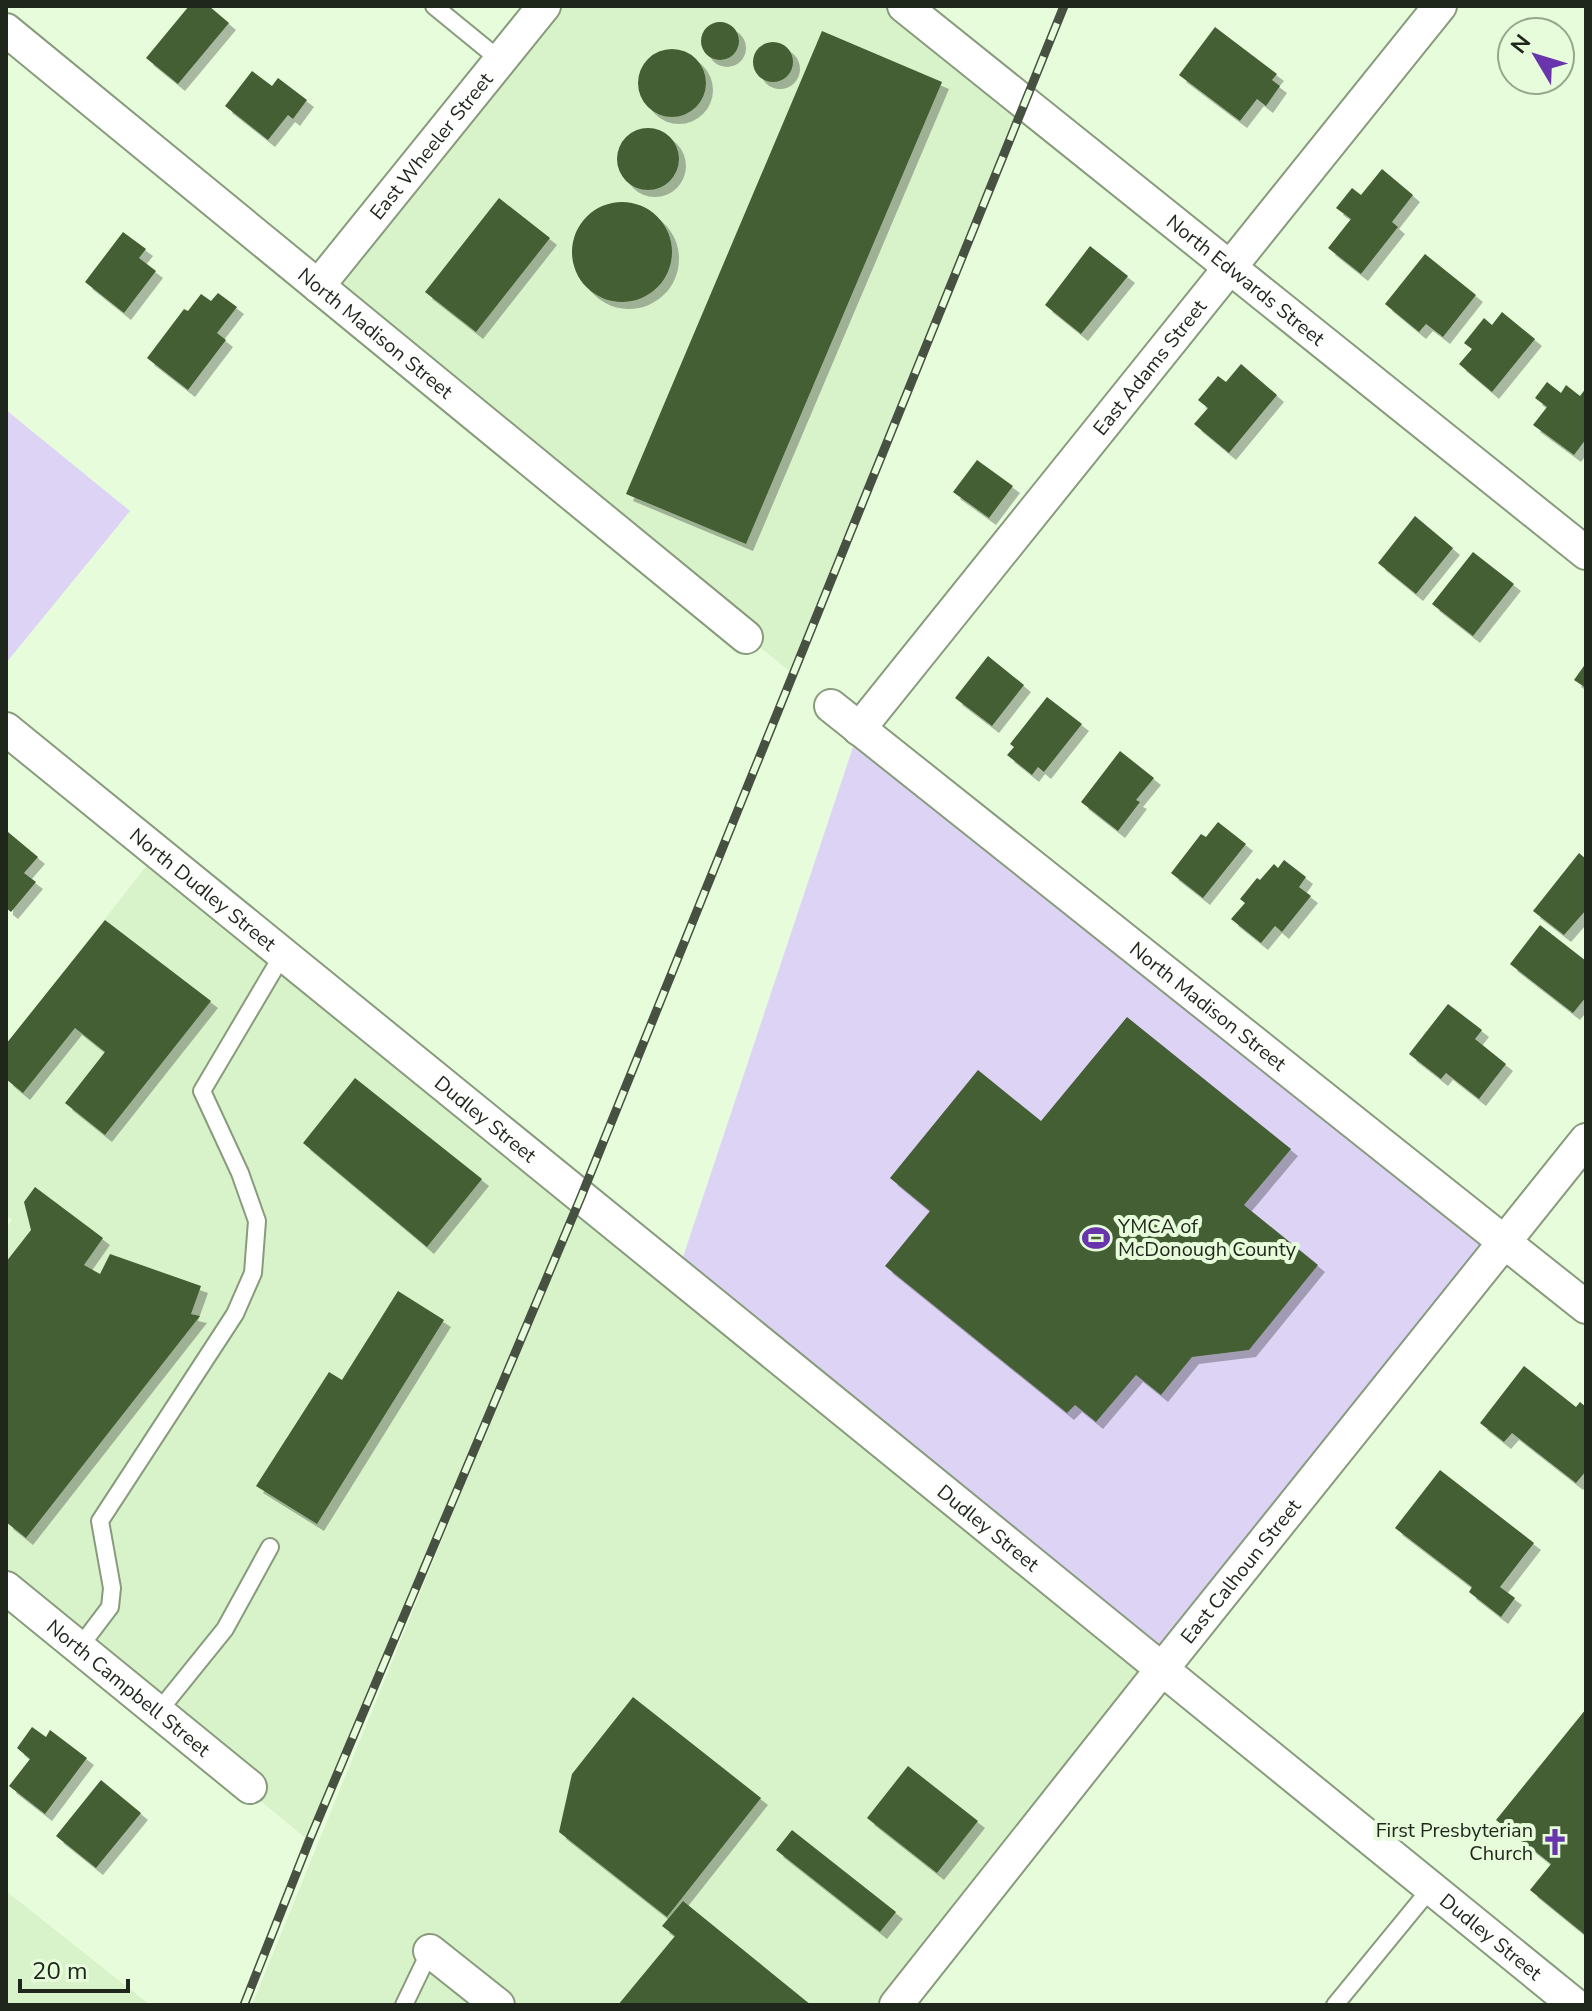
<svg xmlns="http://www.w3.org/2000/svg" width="1592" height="2011" font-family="'Nunito Sans',sans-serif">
	<defs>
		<filter id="shadow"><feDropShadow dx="7" dy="7" stdDeviation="0" flood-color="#0004"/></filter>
	</defs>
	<rect width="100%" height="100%" fill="#e7fcdb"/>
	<path fill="#d8f2ca" d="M 544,6 L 904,6 L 1025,103 L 793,674 L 318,286 Z
		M 157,852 L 1162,1669 L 896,2005 L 252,2005 L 545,1287 L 309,1841 L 6,1591 L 6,1229 L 12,1220 L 6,1215 L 6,1046 Z
		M 6,1891 L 150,2005 L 6,2005 Z"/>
	<path fill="#ddd3f5" d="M 6,410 L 130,511 L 6,663 Z
		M 859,729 L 1505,1241 L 1162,1669 L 677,1275 Z"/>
	<path fill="#445e35" filter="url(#shadow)" d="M 189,6 L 209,6 L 229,23 L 178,84 L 146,58 Z
		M701 41a19 19 0 1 1 38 0a19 19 0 1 1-38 0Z
		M 1215,27 L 1277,74 L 1272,80 L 1280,86 L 1266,106 L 1257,99 L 1240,121 L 1179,75 Z
		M 822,31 L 942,82 L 746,544 L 626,494 Z
		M753 62a20 20 0 1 1 40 0a20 20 0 1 1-40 0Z
		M638 83a34 34 0 1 1 68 0a34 34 0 1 1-68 0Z
		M 252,71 L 272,86 L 278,78 L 307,100 L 293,119 L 288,115 L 268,140 L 225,106 Z
		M617 159a31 31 0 1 1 62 0a31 31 0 1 1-62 0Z
		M 1382,169 L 1413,195 L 1392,222 L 1398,227 L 1361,274 L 1328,248 L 1351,219 L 1336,208 L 1352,188 L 1361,195 Z
		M 499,198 L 550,238 L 476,332 L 425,292 Z
		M572 252a50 50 0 1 1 100 0a50 50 0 1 1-100 0Z
		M 123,232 L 146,249 L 139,258 L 156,271 L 124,313 L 85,282 Z
		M 1090,246 L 1128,276 L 1081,334 L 1045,305 Z
		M 1425,254 L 1476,295 L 1443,337 L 1426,324 L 1419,332 L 1385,304 Z
		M 218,293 L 237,307 L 217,333 L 226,340 L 188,390 L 147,358 L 184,309 L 188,311 L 201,294 L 211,301 Z
		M 1502,312 L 1535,339 L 1492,392 L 1459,364 L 1472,349 L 1464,343 L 1484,318 L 1492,325 Z
		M 1241,364 L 1277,395 L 1229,453 L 1194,424 L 1208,408 L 1198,400 L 1218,376 L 1226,382 Z
		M 1547,382 L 1561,393 L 1566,385 L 1580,396 L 1586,388 L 1586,439 L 1574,455 L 1533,425 L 1547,407 L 1535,398 Z
		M 977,460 L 1013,486 L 989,518 L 953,492 Z
		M 1415,516 L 1453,548 L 1416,594 L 1378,563 Z
		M 1473,552 L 1514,584 L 1473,636 L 1432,604 Z
		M 988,656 L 1024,685 L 992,726 L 955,698 Z
		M 1586,663 L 1586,688 L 1574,680 Z
		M 1047,697 L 1082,724 L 1044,772 L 1038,767 L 1032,775 L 1007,755 L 1014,747 L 1010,744 Z
		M 1120,751 L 1154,778 L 1136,800 L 1140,802 L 1118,831 L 1081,802 Z
		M 1218,822 L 1246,844 L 1203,898 L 1171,873 L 1201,834 L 1206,837 Z
		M 8,832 L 38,857 L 24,873 L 36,882 L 11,912 L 6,908 Z
		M 1579,853 L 1586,859 L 1586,910 L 1564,935 L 1533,911 Z
		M 1284,860 L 1306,877 L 1299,887 L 1311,896 L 1282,932 L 1275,926 L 1261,943 L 1231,919 L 1245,903 L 1240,899 L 1257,878 L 1260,880 L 1274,864 L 1278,868 Z
		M 105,920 L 211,1001 L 105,1135 L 65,1103 L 105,1052 L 75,1028 L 23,1093 L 6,1079 L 6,1044 Z
		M 1540,925 L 1586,961 L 1586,997 L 1573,1013 L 1510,964 Z
		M 1448,1004 L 1482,1030 L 1475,1039 L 1506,1064 L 1479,1099 L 1446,1073 L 1441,1079 L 1409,1054 Z
		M 1127,1017 L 1291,1149 L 1244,1205 L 1318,1265 L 1249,1350 L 1192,1357 L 1161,1395 L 1136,1375 L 1096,1422 L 1075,1405 L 1067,1413 L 885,1266 L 930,1211 L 890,1178 L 978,1070 L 1041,1121 Z
		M 355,1078 L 482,1179 L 427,1247 L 303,1143 Z
		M 35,1187 L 103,1238 L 84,1265 L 100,1274 L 110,1254 L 201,1286 L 191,1314 L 200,1316 L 26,1538 L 6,1522 L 6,1262 L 31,1230 L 24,1202 Z
		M 398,1291 L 444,1320 L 317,1524 L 256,1486 L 329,1372 L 342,1380 Z
		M 1524,1366 L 1576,1407 L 1580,1402 L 1586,1407 L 1586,1471 L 1576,1483 L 1512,1433 L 1504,1442 L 1480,1423 Z
		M 1440,1470 L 1534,1543 L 1500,1587 L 1515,1598 L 1501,1617 L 1469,1592 L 1472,1587 L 1395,1528 Z
		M 633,1697 L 761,1798 L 667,1917 L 559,1832 L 572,1774 Z
		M 1586,1709 L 1586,1931 L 1584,1934 L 1530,1890 L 1551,1864 L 1496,1820 Z
		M 32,1727 L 46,1737 L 50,1730 L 87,1758 L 45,1814 L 9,1786 L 30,1759 L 17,1748 Z
		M 908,1766 L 978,1821 L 937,1873 L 867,1818 Z
		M 101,1780 L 141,1813 L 96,1868 L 56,1836 Z
		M 792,1830 L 896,1912 L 880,1932 L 776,1850 Z
		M 683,1901 L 811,2005 L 618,2005 L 675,1936 L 662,1926 Z"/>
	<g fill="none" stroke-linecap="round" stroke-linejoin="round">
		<g stroke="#889b7d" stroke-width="20">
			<path id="lane" d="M 434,6 L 500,60
				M 79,1648 L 110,1607 L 112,1588 L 100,1521 L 235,1314 L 253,1273 L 257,1221 L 240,1173 L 202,1091 L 283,954
				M 158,1712 L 225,1629 L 270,1547
				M 404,2005 L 430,1951
				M 1335,2005 L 1431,1888"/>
		</g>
		<g stroke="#889b7d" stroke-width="36">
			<g id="street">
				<path id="s1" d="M 904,6 L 1586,553"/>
				<path id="s2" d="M 6,30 L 746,637"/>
				<path id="s3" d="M 318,286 L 544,6"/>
				<path id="s4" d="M 831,706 L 1586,1307"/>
				<path id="s5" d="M 6,729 L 1575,2005"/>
				<path id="s6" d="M 859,729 L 1440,6"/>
				<path id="s7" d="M 6,1588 L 250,1787"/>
				<path d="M 430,1951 L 498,2005"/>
				<path id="s8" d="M 896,2005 L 1162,1669 L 1586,1140"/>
			</g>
		</g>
		<use href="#lane" stroke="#fff" stroke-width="16"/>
		<use href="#street" stroke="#fff" stroke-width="32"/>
		<g stroke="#475141" stroke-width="9">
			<path id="rail" d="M 244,2005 L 309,1841 L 581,1197 L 1064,6"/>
		</g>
		<use href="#rail" stroke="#e7fcdb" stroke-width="6" stroke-dasharray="18" stroke-linecap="butt"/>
	</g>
	<defs>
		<g id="stadium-bare" transform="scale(2.16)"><path d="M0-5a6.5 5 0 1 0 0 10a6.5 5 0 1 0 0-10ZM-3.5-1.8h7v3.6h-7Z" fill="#6835ac" stroke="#e7fcdb" stroke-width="2.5" paint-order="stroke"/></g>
		<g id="church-bare" transform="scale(2.16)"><path d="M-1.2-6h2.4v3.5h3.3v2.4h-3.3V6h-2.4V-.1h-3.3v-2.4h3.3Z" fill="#6835ac" stroke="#e7fcdb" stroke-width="2.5" paint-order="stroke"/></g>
	</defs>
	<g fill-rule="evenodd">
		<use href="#stadium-bare" x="1096" y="1238"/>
		<use href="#church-bare" x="1555" y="1842"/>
	</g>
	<g text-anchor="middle" stroke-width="8" stroke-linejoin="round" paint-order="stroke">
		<g font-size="20" fill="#1f261b" stroke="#e7fcdb">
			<text dy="7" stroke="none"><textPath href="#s3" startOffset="180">East Wheeler Street</textPath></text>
			<text dy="7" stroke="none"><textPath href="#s1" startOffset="438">North Edwards Street</textPath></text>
			<text dy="7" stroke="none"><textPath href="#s2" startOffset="478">North Madison Street</textPath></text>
			<text dy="7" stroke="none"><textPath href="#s6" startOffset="464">East Adams Street</textPath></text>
			<text dy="7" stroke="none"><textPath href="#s5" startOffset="254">North Dudley Street</textPath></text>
			<text dy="7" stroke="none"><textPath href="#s4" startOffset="482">North Madison Street</textPath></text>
			<text dy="7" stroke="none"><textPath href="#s5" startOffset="618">Dudley Street</textPath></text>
			<text dy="7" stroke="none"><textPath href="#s5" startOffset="1266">Dudley Street</textPath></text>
			<text dy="7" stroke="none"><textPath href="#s8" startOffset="554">East Calhoun Street</textPath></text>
			<text dy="7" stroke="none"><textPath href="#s7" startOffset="158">North Campbell Street</textPath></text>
			<text dy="7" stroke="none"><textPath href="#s5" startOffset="1914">Dudley Street</textPath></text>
		</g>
		<g font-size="20" fill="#1f261b" stroke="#e7fcdb" text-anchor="start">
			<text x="1118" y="1233">YMCA of<tspan x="1118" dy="23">McDonough County</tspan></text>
			<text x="1533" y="1837" text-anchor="end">First Presbyterian<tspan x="1533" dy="23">Church</tspan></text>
		</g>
	</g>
	<rect width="1592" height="2011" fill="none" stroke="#1f261b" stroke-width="16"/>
	<g transform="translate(1536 56) rotate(308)"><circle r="38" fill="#e7fcdb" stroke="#97a68e" stroke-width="2"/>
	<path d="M0-6L14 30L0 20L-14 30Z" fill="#6835ac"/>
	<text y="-12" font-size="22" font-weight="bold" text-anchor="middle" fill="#1f261b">N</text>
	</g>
	<path d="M20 1979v12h108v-12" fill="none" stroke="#1f261b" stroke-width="4"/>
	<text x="32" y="1979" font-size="24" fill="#1f261b" stroke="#e7fcdb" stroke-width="6" paint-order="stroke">20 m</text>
</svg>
